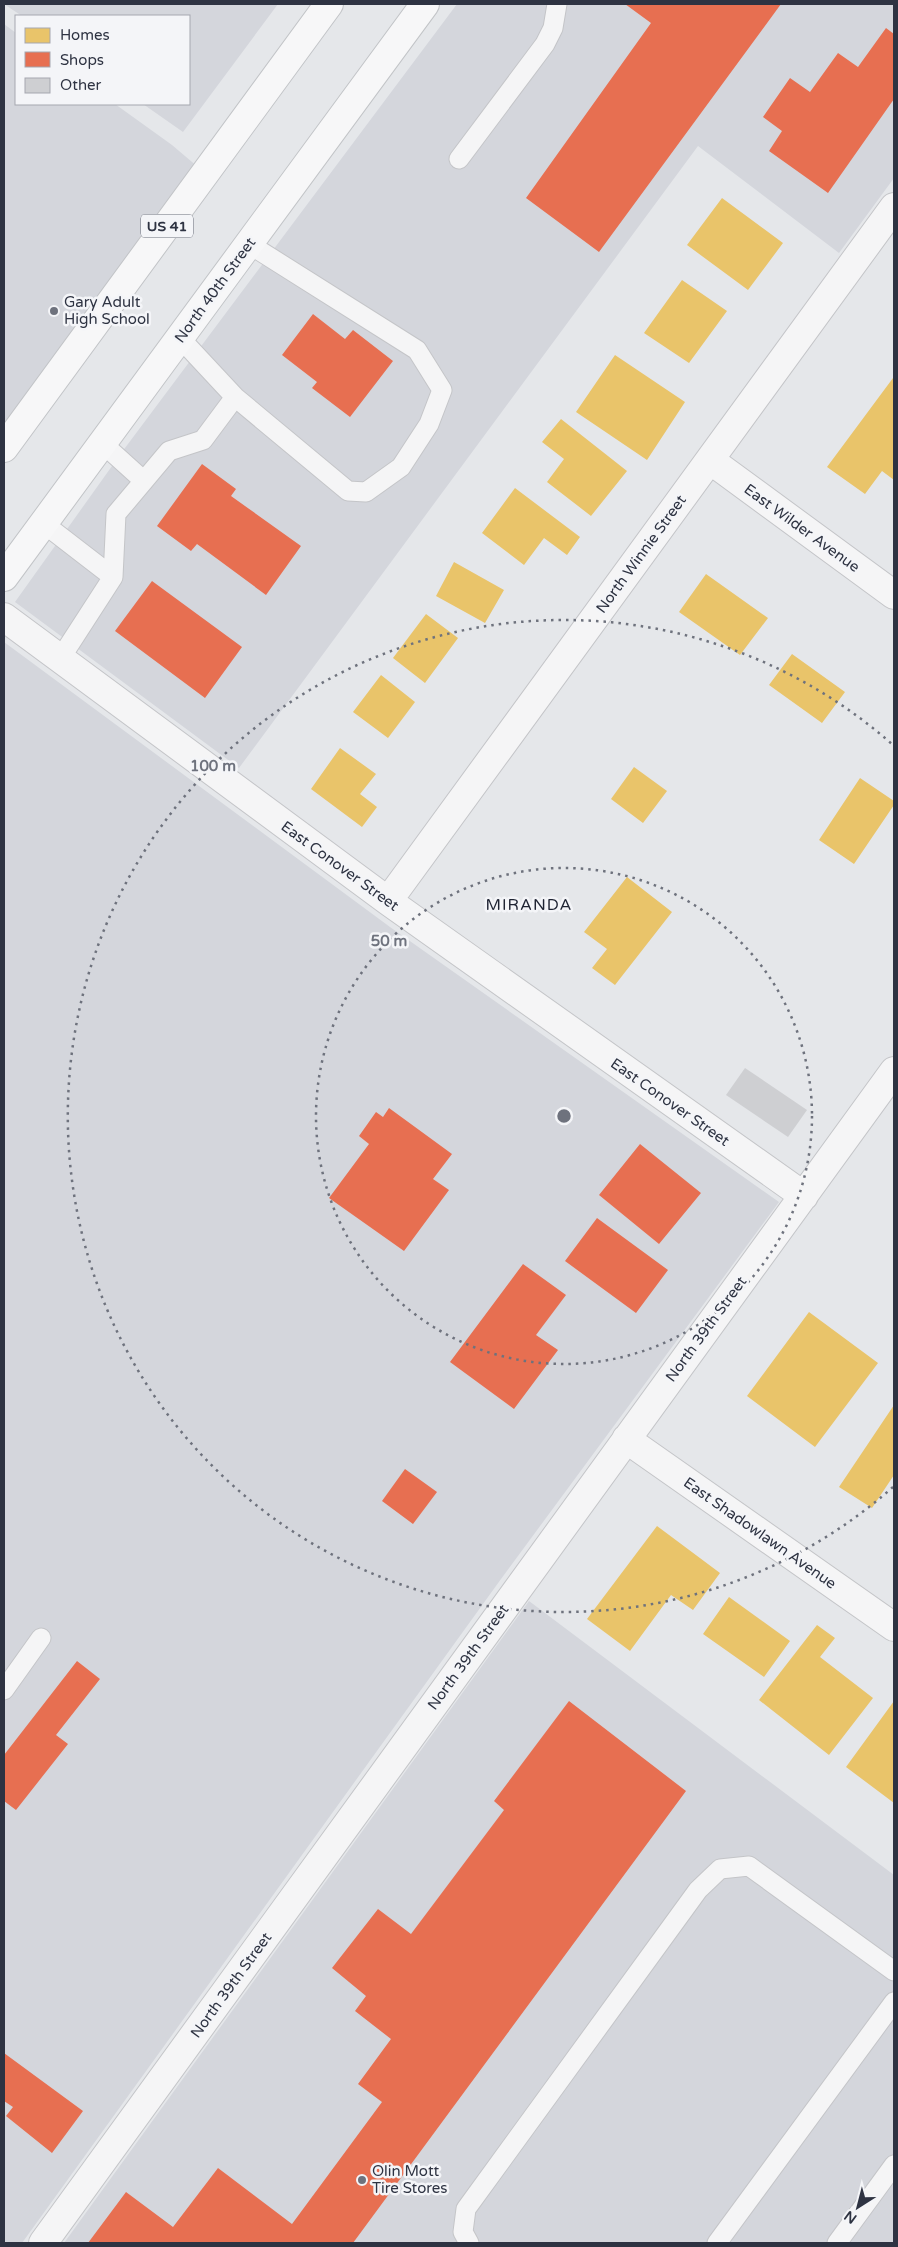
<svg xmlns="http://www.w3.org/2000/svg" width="898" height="2247" font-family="'Varela Round',sans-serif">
	<rect width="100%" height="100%" fill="#e5e7ea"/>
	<path fill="#d4d6dc" d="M 4,4 L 278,4 L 183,132 L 143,104 L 189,104 L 189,16 L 22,16 Z
		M 457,4 L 894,4 L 894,178 L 839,253 L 698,146 L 239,768 L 15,602 L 122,452 Z
		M 4,24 L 16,33 L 16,104 L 115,104 L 172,145 L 205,173 L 4,448 Z
		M 4,642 L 390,927 L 779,1202 L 501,1579 L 22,2243 L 4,2243 Z
		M 529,1601 L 894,1875 L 894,2243 L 64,2243 Z"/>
	<path fill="#e9c46a" d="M 722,198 L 783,243 L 748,290 L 687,245 Z
		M 682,280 L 727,311 L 689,363 L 644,333 Z
		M 615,355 L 685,402 L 647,460 L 576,412 Z
		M 893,378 L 894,480 L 882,471 L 865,494 L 827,467 Z
		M 561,419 L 627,471 L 591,516 L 547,482 L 564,459 L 542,442 Z
		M 515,488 L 580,537 L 567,555 L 544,538 L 524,565 L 482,533 Z
		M 454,562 L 504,590 L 485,623 L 436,596 Z
		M 706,574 L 768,618 L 740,655 L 679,612 Z
		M 426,614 L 458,638 L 425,683 L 393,658 Z
		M 792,654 L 845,692 L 822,723 L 769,685 Z
		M 381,675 L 415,702 L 388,738 L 353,712 Z
		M 340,748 L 376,774 L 360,794 L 377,807 L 362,827 L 311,789 Z
		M 634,767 L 667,791 L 643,823 L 611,799 Z
		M 860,778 L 894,801 L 894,805 L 854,864 L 819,840 Z
		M 627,877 L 672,912 L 615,985 L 592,968 L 607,949 L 584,932 Z
		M 809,1312 L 878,1363 L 815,1447 L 747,1396 Z
		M 894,1405 L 894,1475 L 872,1508 L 839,1487 Z
		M 657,1526 L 720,1573 L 693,1610 L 671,1595 L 630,1651 L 587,1619 Z
		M 729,1597 L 790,1641 L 764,1677 L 703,1634 Z
		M 817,1625 L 835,1638 L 820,1657 L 873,1698 L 829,1755 L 759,1700 Z
		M 894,1701 L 894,1803 L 846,1767 Z"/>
	<path fill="#e76f51" d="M 625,4 L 781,4 L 599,252 L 526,198 L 651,23 Z
		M 886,28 L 894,34 L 894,99 L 828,193 L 769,151 L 782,131 L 763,117 L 790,78 L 810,92 L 838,53 L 858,67 Z
		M 313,314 L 345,339 L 353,330 L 393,361 L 350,417 L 312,388 L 317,382 L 282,355 Z
		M 202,464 L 236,489 L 231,496 L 301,546 L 266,595 L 197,544 L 191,551 L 157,526 Z
		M 152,581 L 242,647 L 205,698 L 115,631 Z
		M 389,1108 L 452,1154 L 433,1179 L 449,1190 L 404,1251 L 329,1198 L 369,1144 L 359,1136 L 376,1112 L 383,1117 Z
		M 640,1144 L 701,1193 L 659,1244 L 599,1195 Z
		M 597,1218 L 668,1270 L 636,1313 L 565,1261 Z
		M 523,1264 L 566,1295 L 536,1335 L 558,1350 L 514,1409 L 450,1362 Z
		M 405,1469 L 437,1492 L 413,1524 L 382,1501 Z
		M 77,1661 L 100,1679 L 56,1735 L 68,1744 L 16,1810 L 4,1801 L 4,1755 Z
		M 569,1701 L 686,1791 L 353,2243 L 88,2243 L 126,2192 L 173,2227 L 218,2168 L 292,2224 L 382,2102 L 358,2084 L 391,2039 L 355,2011 L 366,1996 L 332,1968 L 378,1909 L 411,1934 L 504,1810 L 494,1801 Z
		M 4,2053 L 83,2111 L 52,2153 L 6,2116 L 13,2107 L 4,2101 Z"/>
	<path fill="#cecfd2" d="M 745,1068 L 807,1110 L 788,1137 L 726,1095 Z"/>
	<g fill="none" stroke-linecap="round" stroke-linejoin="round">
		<g stroke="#c4c5c8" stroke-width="21">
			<path id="lane" d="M 459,159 L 545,44 L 553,28 L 557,4
				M 235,397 L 348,491 L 366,492 L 401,467 L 429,424 L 442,390 L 417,350 L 249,244
				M 102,443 L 144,481
				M 43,523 L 113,577 L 60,659
				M 113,577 L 116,514 L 169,451 L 203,440 L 235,397 L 180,338
				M 4,1690 L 41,1638
				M 469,2243 L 463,2232 L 466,2209 L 698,1890 L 720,1869 L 749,1866 L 894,1971
				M 717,2243 L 894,2002
				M 837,2243 L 894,2165"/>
		</g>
		<g stroke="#c4c5c8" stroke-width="30">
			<path id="street" d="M 710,460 L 894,595
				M 4,617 L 388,901 L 804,1196
				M 388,901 L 894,207
				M 626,1439 L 894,1627
				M 43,2243 L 894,1071"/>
		</g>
		<g stroke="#c2c4c7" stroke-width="30">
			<path id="primary" d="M 4,448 L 329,4
				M 4,577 L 425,4"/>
		</g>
		<use href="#lane" stroke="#f5f5f6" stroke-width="19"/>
		<use href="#street" stroke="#f5f5f6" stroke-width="28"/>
		<use href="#primary" stroke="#f7f7f8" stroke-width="28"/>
	</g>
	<g fill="none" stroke="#6e727d" stroke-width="2.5" stroke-dasharray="2.5 5">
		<circle cx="564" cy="1116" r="248"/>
		<path d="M893 1487A496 496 0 1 1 893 745"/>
	</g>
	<g fill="#6e727d" stroke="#f4f5f8" stroke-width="2">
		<circle cx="54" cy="311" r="5"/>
		<circle cx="362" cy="2180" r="5"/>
	</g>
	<g text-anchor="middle" stroke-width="5" stroke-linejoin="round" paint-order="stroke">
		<rect fill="#f4f5f8" stroke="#696d79" stroke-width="1" x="141" y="214.5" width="52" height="23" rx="4"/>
		<g font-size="14" font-weight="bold" fill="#2e3342">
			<text x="167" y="231">US 41</text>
		</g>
		<g font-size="15" fill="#2e3342" stroke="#f4f5f8">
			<text transform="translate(215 290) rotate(-54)" y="5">North 40th Street</text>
			<text transform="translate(802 528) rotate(36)" y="5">East Wilder Avenue</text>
			<text transform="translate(641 554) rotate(-54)" y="5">North Winnie Street</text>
			<text transform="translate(340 866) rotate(36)" y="5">East Conover Street</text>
			<text transform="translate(670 1102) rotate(35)" y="5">East Conover Street</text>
			<text transform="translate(706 1329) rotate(-54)" y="5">North 39th Street</text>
			<text transform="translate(760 1533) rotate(35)" y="5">East Shadowlawn Avenue</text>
			<text transform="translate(468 1657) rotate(-54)" y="5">North 39th Street</text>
			<text transform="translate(231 1985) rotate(-54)" y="5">North 39th Street</text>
		</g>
		<g font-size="15" fill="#2e3342" stroke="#f4f5f8" text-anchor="start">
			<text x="64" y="307">Gary Adult<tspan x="64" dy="17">High School</tspan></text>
			<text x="372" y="2176">Olin Mott<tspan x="372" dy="17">Tire Stores</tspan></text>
		</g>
		<g font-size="16" letter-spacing="1" fill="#1f2433" stroke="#f4f5f8">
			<text x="529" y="910">MIRANDA</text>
		</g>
	</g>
	<circle cx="564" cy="1116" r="8" fill="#6e727d" stroke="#f4f5f8" stroke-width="2.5"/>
	<g font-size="15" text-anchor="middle" font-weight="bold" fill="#6e727d" stroke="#f4f5f8" stroke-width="5" stroke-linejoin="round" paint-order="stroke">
		<text x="213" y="771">100 m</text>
		<text x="389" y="946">50 m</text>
	</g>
	<rect width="898" height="2247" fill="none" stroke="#2e3342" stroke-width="10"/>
	<rect x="15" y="15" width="175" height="90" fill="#f4f5f8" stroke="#a5a7af"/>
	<rect x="25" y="28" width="25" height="15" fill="#e9c46a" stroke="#a5a7af"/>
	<text x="60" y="40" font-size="15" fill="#2e3342">Homes</text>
	<rect x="25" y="52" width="25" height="15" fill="#e76f51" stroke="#a5a7af"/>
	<text x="60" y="65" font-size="15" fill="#2e3342">Shops</text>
	<rect x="25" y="78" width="25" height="15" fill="#cecfd2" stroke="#a5a7af"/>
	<text x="60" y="90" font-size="15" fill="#2e3342">Other</text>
	<g transform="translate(858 2207) rotate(216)" stroke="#f4f5f8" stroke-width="4" paint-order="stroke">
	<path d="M0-4L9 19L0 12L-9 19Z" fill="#2e3342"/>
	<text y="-8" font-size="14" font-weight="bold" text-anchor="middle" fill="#2e3342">N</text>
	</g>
</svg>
